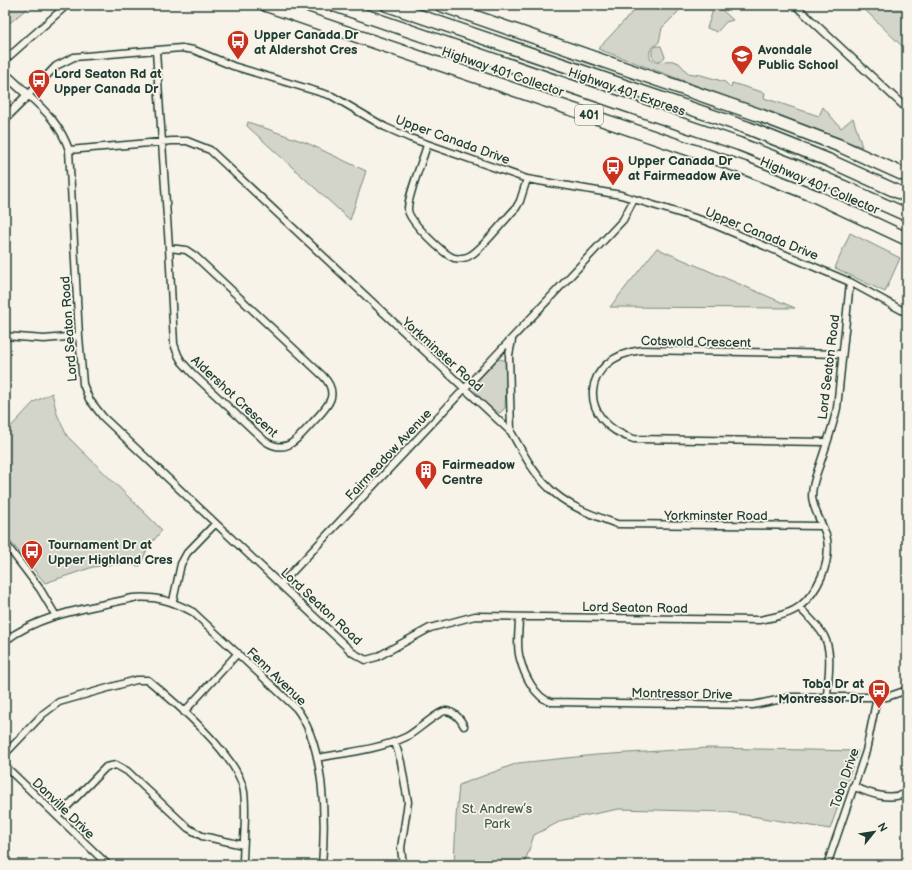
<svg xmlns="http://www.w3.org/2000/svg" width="912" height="870" font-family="'Balsamiq Sans',sans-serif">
	<rect width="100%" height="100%" fill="#f7f3e8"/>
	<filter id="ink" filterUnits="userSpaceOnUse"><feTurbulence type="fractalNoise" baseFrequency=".025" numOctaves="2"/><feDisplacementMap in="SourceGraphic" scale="8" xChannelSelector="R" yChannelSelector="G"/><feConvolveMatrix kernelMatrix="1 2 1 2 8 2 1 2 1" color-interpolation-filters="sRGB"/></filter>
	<g filter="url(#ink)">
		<path fill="#d3d5ca" stroke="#79897f" d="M 5,5 L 31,5 L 5,27 Z
			M 639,5 L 679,5 L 678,12 L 662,28 L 659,42 L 650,50 C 647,69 663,59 673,61 L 679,63 L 688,73 L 701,75 L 725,82 L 731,88 L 732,83 L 765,93 L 764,98 L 819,116 L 823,107 L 841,128 L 853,118 L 862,147 L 598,49 Z
			M 860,5 L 907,5 L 907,51 Z
			M 714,7 L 722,10 L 733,20 L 726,22 L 717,32 L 707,28 Z
			M 656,46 L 661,46 L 665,57 L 660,61 L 656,61 L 652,56 L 652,50 Z
			M 248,122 L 307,143 L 366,171 L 350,220 L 247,126 Z
			M 850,233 L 900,258 L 885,292 L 835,268 Z
			M 657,248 L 665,252 L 795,308 L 610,307 Z
			M 501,359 L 505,361 L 507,367 L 505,408 L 500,413 C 491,410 473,394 474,384 L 496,361 Z
			M 52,393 L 57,414 L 67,436 L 162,530 L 147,549 L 140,566 L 115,564 L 93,567 L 45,583 L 5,535 L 5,433 L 34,402 Z
			M 708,748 L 858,751 L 830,829 L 727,812 L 619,809 L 563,820 L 534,835 L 524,865 L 454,865 L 456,817 L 459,785 L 518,763 L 596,755 Z"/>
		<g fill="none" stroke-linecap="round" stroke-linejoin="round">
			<g stroke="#1f3d34" stroke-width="9">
				<path id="minor" d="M 795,5 L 907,109
					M 156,51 L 169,248 L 186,250 L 195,256 L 323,376 C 341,395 327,407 313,422 C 298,438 287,456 265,441 L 193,374 L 182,362 L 178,355 L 174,344 L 169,248
					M 5,60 L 67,5
					M 427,145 C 423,160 407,197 408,210 C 409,221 443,254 454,258 C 459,259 467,258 471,255 C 483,248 505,219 516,208 L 520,201 L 527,179
					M 69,150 L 172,141 L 187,141 L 210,150 L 511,432 C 522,451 533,473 549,488 C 568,507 593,515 617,524 L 822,526
					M 850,282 L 837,408 C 833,426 827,443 821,461 C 817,473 812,483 812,496 C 813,512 824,524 827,539 C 831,563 818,592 799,607 C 788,615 772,618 759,620 L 475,616 L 430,628 L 377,657 L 366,660 L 353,653 L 103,417 L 89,399 L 83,384 L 79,336 L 69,150 C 61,126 46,111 28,95 L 56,66 L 74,57 L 181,48 L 194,50 L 233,66 L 332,96 L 385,127 L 410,138 L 527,179 L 621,195 L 708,222 L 850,282 L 907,313
					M 5,336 L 44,339 L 79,336
					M 511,432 L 509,355 L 512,340
					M 827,442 L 634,439 C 576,422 580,357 642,350 L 841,354
					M 5,543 L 40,589 L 56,616
					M 281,584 L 623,220 L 634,199
					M 173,601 L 181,564 L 187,553 L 215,524
					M 799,607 C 807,616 818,625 824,636 C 833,653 828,677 827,696
					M 519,618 C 519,631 516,646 520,659 C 524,674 535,698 551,702 L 753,705 L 792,697 L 887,697 L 907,690
					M 5,641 C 41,613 91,608 133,598 C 157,596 172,601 193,612 L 296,708 C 325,745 326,819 322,865
					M 184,712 L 238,653
					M 395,742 L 401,762 L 408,802 L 401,848 L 403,865
					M 5,754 L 43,714 L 59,702 L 136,680 L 148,680 C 176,703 239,757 244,792 C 247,815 243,841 243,865
					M 317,758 C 344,753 381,749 406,737 C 416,732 438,711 446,711 C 455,712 460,718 464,726
					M 5,766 L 108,865
					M 853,786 C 870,794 889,801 907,793
					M 58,816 L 106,767 L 116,765 L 127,771 L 188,828 L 202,836 L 243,845
					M 827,865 L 866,751 L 877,697"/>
			</g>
			<g stroke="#1f3d34" stroke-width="11">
				<path id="tertiary" d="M 5,74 L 28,95 L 5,118"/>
			</g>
			<g stroke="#1f3d34" stroke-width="15">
				<path id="motorway" d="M 266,5 L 744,168 L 815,196 L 907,239
					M 334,5 L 739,144 L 801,168 L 907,215
					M 387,5 L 748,128 L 828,160 L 907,196
					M 441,5 L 762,116 L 838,145 L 907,176"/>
			</g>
			<use href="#minor" stroke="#f7f3e8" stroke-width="6"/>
			<use href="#tertiary" stroke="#f7f3e8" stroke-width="8"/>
			<use href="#motorway" stroke="#f7f3e8" stroke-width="12"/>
		</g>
	</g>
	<defs>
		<g id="bus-pin" transform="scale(1.15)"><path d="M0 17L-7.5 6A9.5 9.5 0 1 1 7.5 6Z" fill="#c8321e" stroke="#f7f3e8"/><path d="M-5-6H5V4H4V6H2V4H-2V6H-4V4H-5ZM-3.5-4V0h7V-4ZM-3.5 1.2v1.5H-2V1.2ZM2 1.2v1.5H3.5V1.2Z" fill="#fff"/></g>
		<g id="school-pin" transform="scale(1.15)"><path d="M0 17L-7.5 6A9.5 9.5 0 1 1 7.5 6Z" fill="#c8321e" stroke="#f7f3e8"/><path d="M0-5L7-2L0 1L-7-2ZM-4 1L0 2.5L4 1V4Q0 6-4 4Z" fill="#fff"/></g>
		<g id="building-pin" transform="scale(1.15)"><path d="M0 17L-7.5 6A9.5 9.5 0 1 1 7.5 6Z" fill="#c8321e" stroke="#f7f3e8"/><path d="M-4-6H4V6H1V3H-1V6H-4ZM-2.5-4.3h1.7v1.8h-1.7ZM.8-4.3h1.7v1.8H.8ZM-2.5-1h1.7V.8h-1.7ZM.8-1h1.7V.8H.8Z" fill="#fff"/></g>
	</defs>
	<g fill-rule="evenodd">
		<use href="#bus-pin" x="238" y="41"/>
		<use href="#school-pin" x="742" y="56"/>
		<use href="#bus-pin" x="39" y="80"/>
		<use href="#bus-pin" x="613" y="167"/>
		<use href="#building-pin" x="426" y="471"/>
		<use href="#bus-pin" x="32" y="551"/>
		<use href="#bus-pin" x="879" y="690"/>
	</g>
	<g text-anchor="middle" stroke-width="3.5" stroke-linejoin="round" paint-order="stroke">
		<rect fill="#f7f3e8" stroke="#60746a" stroke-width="1" x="575" y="105" width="28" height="20" rx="3"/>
		<g font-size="12" font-weight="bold" fill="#1f3d34">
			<text x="589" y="119">401</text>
		</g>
		<g font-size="13" font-weight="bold" fill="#1f3d34" stroke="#f7f3e8" text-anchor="start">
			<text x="254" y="39">Upper Canada Dr<tspan x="254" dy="15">at Aldershot Cres</tspan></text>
			<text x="758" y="54">Avondale<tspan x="758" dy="15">Public School</tspan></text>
			<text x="54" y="78">Lord Seaton Rd at<tspan x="54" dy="15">Upper Canada Dr</tspan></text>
			<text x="628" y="165">Upper Canada Dr<tspan x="628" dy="15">at Fairmeadow Ave</tspan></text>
			<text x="442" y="469">Fairmeadow<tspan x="442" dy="15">Centre</tspan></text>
			<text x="48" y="549">Tournament Dr at<tspan x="48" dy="15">Upper Highland Cres</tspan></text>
			<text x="864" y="688" text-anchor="end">Toba Dr at<tspan x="864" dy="15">Montressor Dr</tspan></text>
		</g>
		<g font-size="13" fill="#1f3d34" stroke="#f7f3e8">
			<text transform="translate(503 71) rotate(19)" y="5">Highway 401 Collector</text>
			<text transform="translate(627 91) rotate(19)" y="5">Highway 401 Express</text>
			<text transform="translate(453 139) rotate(20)" y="5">Upper Canada Drive</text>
			<text transform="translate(820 185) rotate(23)" y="5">Highway 401 Collector</text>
			<text transform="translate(762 233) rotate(22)" y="5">Upper Canada Drive</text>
			<text transform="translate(68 329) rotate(-94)" y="5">Lord Seaton Road</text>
			<text transform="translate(696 341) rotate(1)" y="5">Cotswold Crescent</text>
			<text transform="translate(443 354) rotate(42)" y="5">Yorkminster Road</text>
			<text transform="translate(828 367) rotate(-83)" y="5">Lord Seaton Road</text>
			<text transform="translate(235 396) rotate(43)" y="5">Aldershot Crescent</text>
			<text transform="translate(388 454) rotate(-47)" y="5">Fairmeadow Avenue</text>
			<text x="716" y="520">Yorkminster Road</text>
			<text transform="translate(322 606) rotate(43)" y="5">Lord Seaton Road</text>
			<text transform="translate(635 607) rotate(1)" y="5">Lord Seaton Road</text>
			<text transform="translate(277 676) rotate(44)" y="5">Fenn Avenue</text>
			<text transform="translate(682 693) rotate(1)" y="5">Montressor Drive</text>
			<text transform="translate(844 778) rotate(-71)" y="5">Toba Drive</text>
			<text transform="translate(64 808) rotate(44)" y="5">Danville Drive</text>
		</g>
		<g font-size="13" fill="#435b52" stroke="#f7f3e8">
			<text x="497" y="813">St. Andrew’s<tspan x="497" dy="15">Park</tspan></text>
		</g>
	</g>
	<rect width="912" height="870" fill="none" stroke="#f7f3e8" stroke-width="20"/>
	<rect x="10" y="10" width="892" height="850" fill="none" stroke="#1f3d34" stroke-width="1.5" filter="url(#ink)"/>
	<g transform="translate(874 832) rotate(60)" stroke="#f7f3e8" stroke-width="3" paint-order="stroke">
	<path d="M0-3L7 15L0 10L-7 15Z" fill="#1f3d34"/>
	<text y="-6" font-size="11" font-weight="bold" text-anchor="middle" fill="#1f3d34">N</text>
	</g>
</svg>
